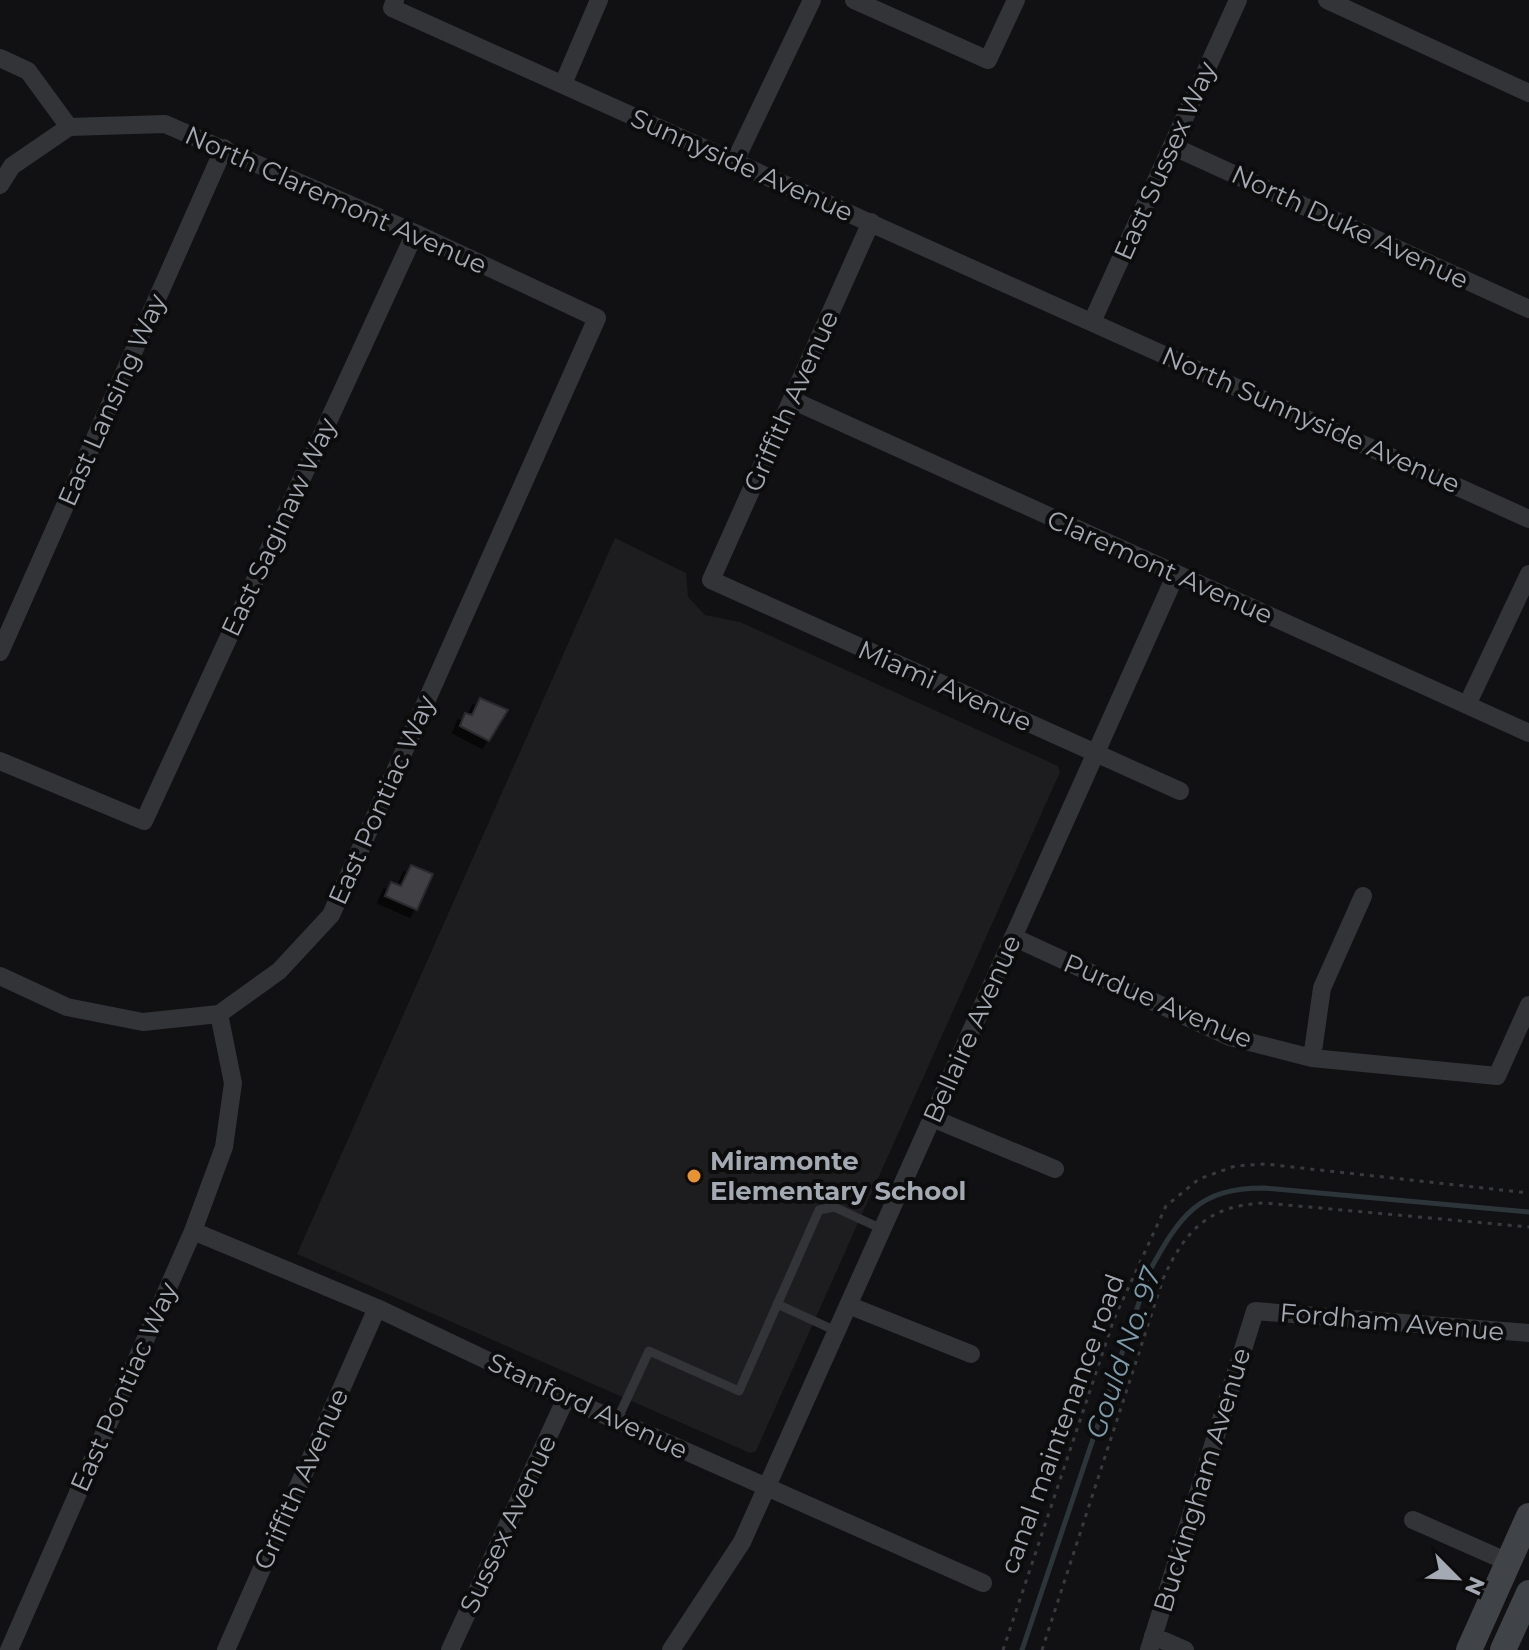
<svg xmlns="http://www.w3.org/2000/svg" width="1529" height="1650" font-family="Montserrat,sans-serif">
	<defs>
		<filter id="shadow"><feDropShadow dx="-7" dy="7" stdDeviation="0" flood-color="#0009"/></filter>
	</defs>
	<rect width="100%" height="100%" fill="#111113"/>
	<path fill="#1d1d1f" d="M 615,538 L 686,573 L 688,597 L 705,615 L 740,622 L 1058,766 L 1060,772 L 756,1451 L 750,1453 L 297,1254 Z"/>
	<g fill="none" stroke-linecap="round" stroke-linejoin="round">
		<path stroke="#2b353a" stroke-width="5" d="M 1022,1650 L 1150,1270 C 1180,1216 1198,1188 1264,1188 L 1529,1212"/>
	</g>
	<path fill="#404145" stroke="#2b2c2e" stroke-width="2" filter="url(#shadow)" d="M 480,698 L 508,710 L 489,741 L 460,726 L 465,713 L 472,715 Z
		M 411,865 L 433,874 L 417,910 L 385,896 L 391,882 L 401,886 Z"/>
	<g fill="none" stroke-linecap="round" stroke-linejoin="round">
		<path stroke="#383b3e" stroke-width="3" stroke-dasharray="4 6" stroke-linecap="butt" d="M 1003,1650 L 1114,1319 L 1166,1206 L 1199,1179 L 1235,1166 L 1265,1164 L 1529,1193
			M 1042,1650 L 1163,1279 C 1185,1230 1209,1205 1265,1203 L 1529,1227"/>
		<path stroke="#323437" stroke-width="9" d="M 777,1304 L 836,1331
			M 617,1420 L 649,1351 L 739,1391 L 819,1210 L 834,1207 L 882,1229"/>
		<path stroke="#323437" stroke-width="18" d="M 395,0 L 392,8 L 1529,519
			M 854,0 L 988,60 L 1016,0
			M 1327,0 L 1529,93
			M 0,58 L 28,71 L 69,127
			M 563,84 L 599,0
			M 1172,146 L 1529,309
			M 735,161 L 812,0
			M 0,185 L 12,166 L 69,127
			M 871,222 L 711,580 L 1180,791
			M 1092,322 L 1238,0
			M 792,400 L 1529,733
			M 0,652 L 224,148
			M 1467,705 L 1529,574
			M 0,761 L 144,821 L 415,233
			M 1013,937 L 1230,1037 L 1312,1058 L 1497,1076 L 1529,1005
			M 0,976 L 67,1007 L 143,1022 L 219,1014 L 279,971 L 331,915 L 597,318 L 415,233 L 165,124 L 69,127
			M 1312,1058 L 1322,988 L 1363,896
			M 932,1118 L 1055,1169
			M 193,1231 L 377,1308 L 566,1398 L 983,1583
			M 848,1305 L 971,1354
			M 1413,1520 L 1508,1562
			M 1153,1636 L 1185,1650
			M 9,1650 L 193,1231 L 224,1147 L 233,1083 L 219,1014
			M 226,1650 L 377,1308
			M 450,1650 L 566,1398
			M 671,1650 L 742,1542 L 1176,574
			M 1149,1650 L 1255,1311 L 1529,1333"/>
		<path stroke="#404347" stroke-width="26" d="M 1469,1650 L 1529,1516
			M 1503,1650 L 1529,1593"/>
	</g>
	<circle fill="#e99232" stroke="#0c0c0d" stroke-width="3" cx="694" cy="1176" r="8"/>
	<g text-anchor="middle" stroke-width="8" stroke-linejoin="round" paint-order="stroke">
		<g font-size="26" fill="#a3aab3" stroke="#0c0c0d">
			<text transform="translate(1165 161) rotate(-66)" y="9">East Sussex Way</text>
			<text transform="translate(742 165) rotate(24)" y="9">Sunnyside Avenue</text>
			<text transform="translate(336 200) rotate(24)" y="9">North Claremont Avenue</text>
			<text transform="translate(1350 227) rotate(25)" y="9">North Duke Avenue</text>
			<text transform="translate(112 400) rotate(-66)" y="9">East Lansing Way</text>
			<text transform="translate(791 401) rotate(-66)" y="9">Griffith Avenue</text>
			<text transform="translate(1311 420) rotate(24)" y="9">North Sunnyside Avenue</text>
			<text transform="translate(279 527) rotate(-65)" y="9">East Saginaw Way</text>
			<text transform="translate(1160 567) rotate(24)" y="9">Claremont Avenue</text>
			<text transform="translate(945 686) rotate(24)" y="9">Miami Avenue</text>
			<text transform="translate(382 800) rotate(-66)" y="9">East Pontiac Way</text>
			<text transform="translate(1158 1001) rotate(23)" y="9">Purdue Avenue</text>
			<text transform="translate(972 1029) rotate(-66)" y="9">Bellaire Avenue</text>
			<text transform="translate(1392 1322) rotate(5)" y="9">Fordham Avenue</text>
			<text transform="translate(124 1387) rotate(-66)" y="9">East Pontiac Way</text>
			<text transform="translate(588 1406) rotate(25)" y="9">Stanford Avenue</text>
			<text transform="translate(1062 1424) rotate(-70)" y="9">canal maintenance road</text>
			<text transform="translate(301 1479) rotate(-66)" y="9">Griffith Avenue</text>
			<text transform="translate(1202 1480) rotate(-73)" y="9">Buckingham Avenue</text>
			<text transform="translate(508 1524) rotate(-65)" y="9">Sussex Avenue</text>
		</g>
		<g font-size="26" font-weight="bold" fill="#a3aab3" stroke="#0c0c0d" text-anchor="start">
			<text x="710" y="1170">Miramonte<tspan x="710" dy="30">Elementary School</tspan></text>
		</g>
		<g font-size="28" font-style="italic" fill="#7b9cad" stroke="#0c0c0d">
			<text transform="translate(1123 1353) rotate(-71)" y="10">Gould No. 97</text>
		</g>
	</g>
	<g transform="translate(1457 1578) rotate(114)" stroke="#0c0c0d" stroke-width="6" paint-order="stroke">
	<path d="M0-6L14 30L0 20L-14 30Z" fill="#a3aab3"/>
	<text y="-12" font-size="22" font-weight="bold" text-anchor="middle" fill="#a3aab3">N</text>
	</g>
</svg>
